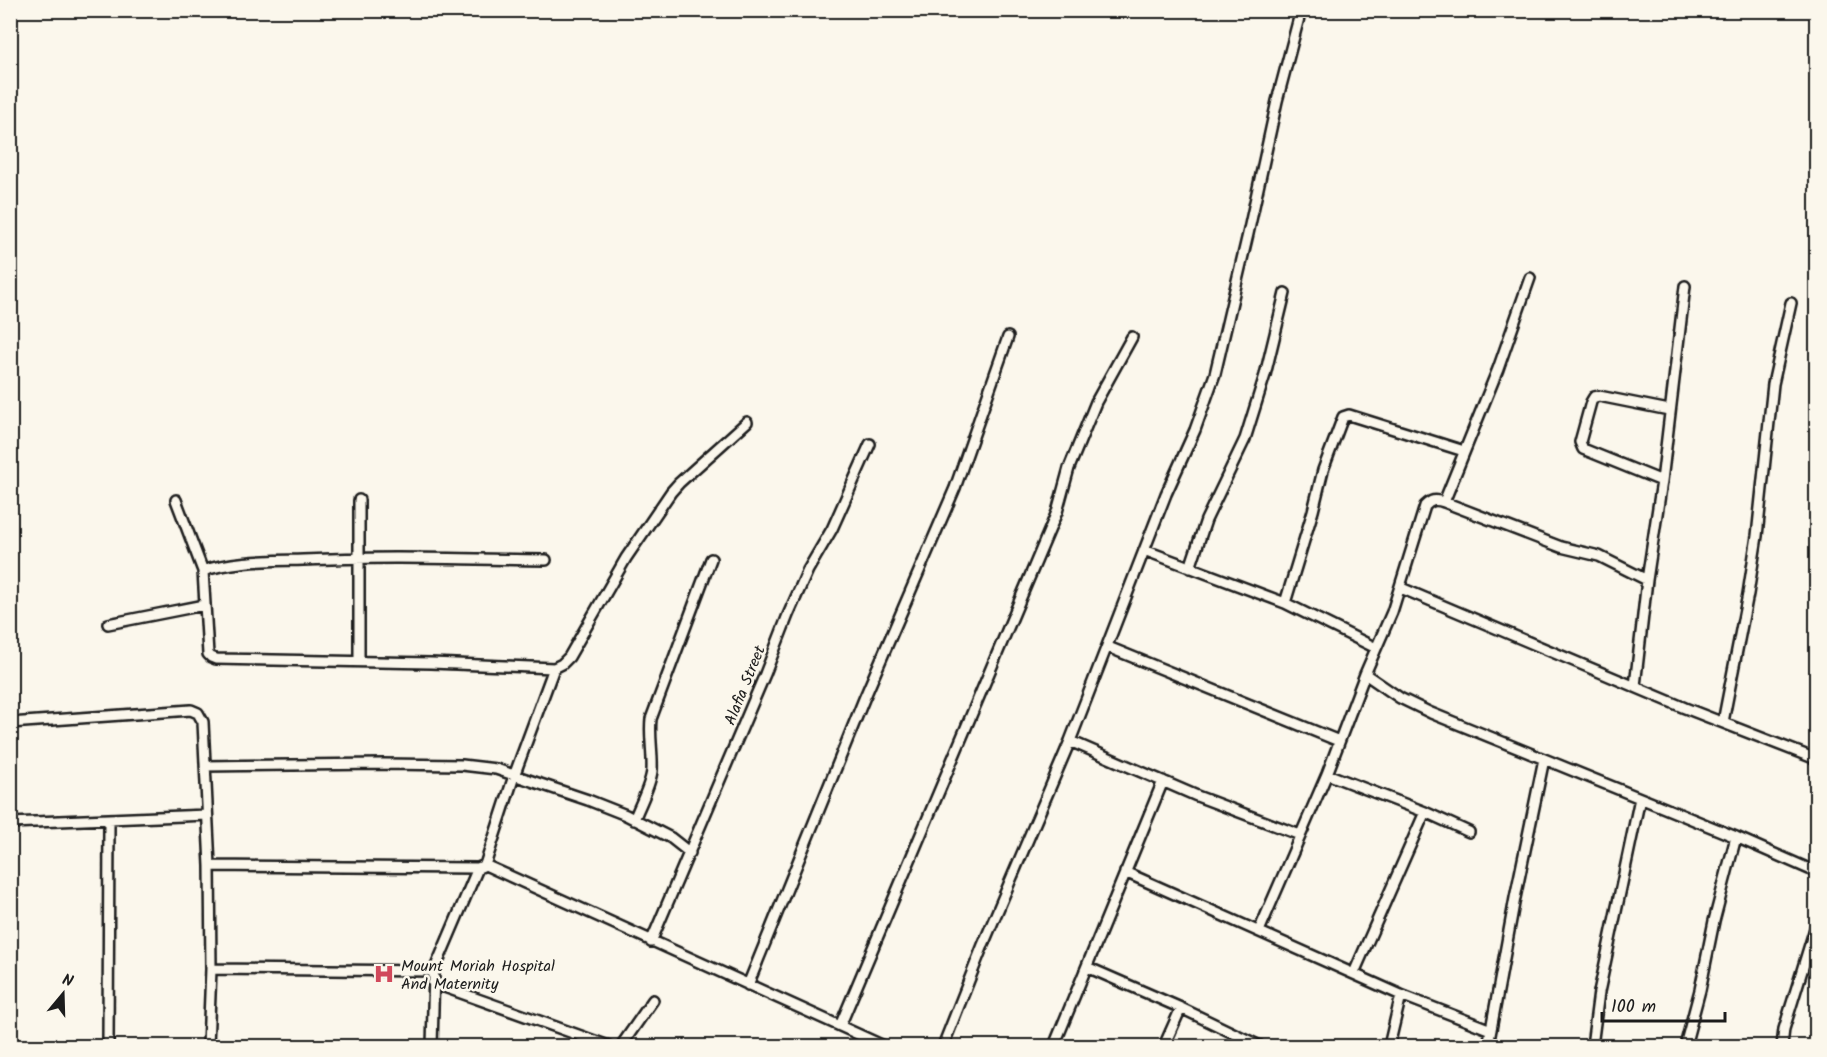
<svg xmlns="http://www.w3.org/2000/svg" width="1827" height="1057" font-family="Kalam,sans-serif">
	<rect width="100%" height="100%" fill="#fbf7ec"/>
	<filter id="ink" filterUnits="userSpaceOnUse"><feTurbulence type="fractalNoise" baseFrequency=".0167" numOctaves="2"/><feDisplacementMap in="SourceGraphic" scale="12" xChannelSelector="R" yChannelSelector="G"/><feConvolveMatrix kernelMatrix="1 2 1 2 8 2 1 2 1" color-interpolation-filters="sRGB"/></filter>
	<g filter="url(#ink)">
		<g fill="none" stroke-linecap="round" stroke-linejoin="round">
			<g stroke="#1c1c1c" stroke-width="14">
				<path id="minor" d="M 1662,481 L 1583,449 L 1580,442 L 1591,402 L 1594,397 L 1599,396 L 1669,410
					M 176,500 L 203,571
					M 359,500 L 359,661
					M 1444,502 L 1498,369 L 1530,278
					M 1144,550 L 1285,603 L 1376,648
					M 546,560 C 465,559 384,556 303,560 C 272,561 232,560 203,571 L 208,654 L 211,657 L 216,659 L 431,663 L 554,668 L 562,664 L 569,657 L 626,558 L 671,492 L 679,483 L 747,422
					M 1190,568 L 1206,520 L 1245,439 L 1265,375 L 1285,293
					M 1401,588 L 1685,708 L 1816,759
					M 1285,603 L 1313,511 L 1323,470 L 1343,417 L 1349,415 L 1464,451
					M 108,624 L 204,605
					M 1108,647 L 1339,741
					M 1365,674 L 1400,698 L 1431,713 L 1736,837 L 1816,872
					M 1635,686 L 1647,580 L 1662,481 L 1685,286
					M 1723,722 L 1748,594 L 1757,536 L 1773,384 L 1791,303
					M 10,723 L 191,710 L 198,713 L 203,722 L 210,866 L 211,969 L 208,1046
					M 1070,741 L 1197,796 L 1300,835
					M 205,766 L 383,764 L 462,765 L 496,769 L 588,800 L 626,815 L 671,838 L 690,853
					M 1327,774 L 1425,812 L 1354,973
					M 1425,812 L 1469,832
					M 634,820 C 640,804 650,787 652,771 C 653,753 649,736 651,719 L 711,559
					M 10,823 L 207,815
					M 485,865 L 884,1046
					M 210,866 L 478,868
					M 1125,872 L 1401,995 L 1491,1030
					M 1259,931 L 1327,774 L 1365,674 L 1392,612 L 1425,506 C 1431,500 1435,499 1444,502 L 1561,547 L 1599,556 L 1647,580
					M 651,942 L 765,674 L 788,615 L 808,570 L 832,529 L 870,444
					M 1087,967 L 1181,1008 L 1260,1046
					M 211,969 L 434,971
					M 433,983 L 609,1046
					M 748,985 L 864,699 L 955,488 L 1008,337
					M 840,1026 L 1057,512 L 1069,468 L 1096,402 L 1132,337
					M 108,1046 L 109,820
					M 432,1046 L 434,971 L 478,868 L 485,865 L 514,776 L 554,668
					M 621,1046 L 653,1000
					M 943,1046 L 983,945 L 1070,741 L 1166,494 L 1195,430 L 1215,374 L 1248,234 L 1277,101 L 1301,10
					M 1054,1046 L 1163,781
					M 1164,1046 L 1181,1008
					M 1389,1046 L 1401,995
					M 1488,1046 L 1515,898 L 1544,759
					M 1592,1046 L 1599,992 L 1640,798
					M 1685,1046 L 1700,990 L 1714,921 L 1736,837
					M 1782,1046 L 1784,1029 L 1816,925"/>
			</g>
			<use href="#minor" stroke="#fbf7ec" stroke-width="9"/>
		</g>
	</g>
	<defs>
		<g id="hospital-bare" transform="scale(1.62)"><path d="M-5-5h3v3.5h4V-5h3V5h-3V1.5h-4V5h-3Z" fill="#d1495b" stroke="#fbf7ec" stroke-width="2.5" paint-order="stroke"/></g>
	</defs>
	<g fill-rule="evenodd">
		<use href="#hospital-bare" x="384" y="974"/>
	</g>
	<g text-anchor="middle" stroke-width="5" stroke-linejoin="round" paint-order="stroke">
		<g font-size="16" fill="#1c1c1c" stroke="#fbf7ec">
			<text transform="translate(744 685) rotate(-68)" y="6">Alafia Street</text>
		</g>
		<g font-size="16" fill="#1c1c1c" stroke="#fbf7ec" text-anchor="start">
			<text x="401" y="971">Mount Moriah Hospital<tspan x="401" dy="18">And Maternity</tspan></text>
		</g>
	</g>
	<rect width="1827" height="1057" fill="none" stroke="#fbf7ec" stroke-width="36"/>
	<rect x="18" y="18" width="1791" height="1021" fill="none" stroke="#1c1c1c" stroke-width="2" filter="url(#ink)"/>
	<g transform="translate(63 994) rotate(19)" stroke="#fbf7ec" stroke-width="4.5" paint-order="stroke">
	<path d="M0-4.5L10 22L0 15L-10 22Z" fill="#1c1c1c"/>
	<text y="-9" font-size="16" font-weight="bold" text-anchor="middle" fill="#1c1c1c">N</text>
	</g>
	<path d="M1602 1012v9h123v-9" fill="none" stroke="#1c1c1c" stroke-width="3"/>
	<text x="1611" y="1012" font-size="18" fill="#1c1c1c" stroke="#fbf7ec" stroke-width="4.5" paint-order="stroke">100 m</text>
</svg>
